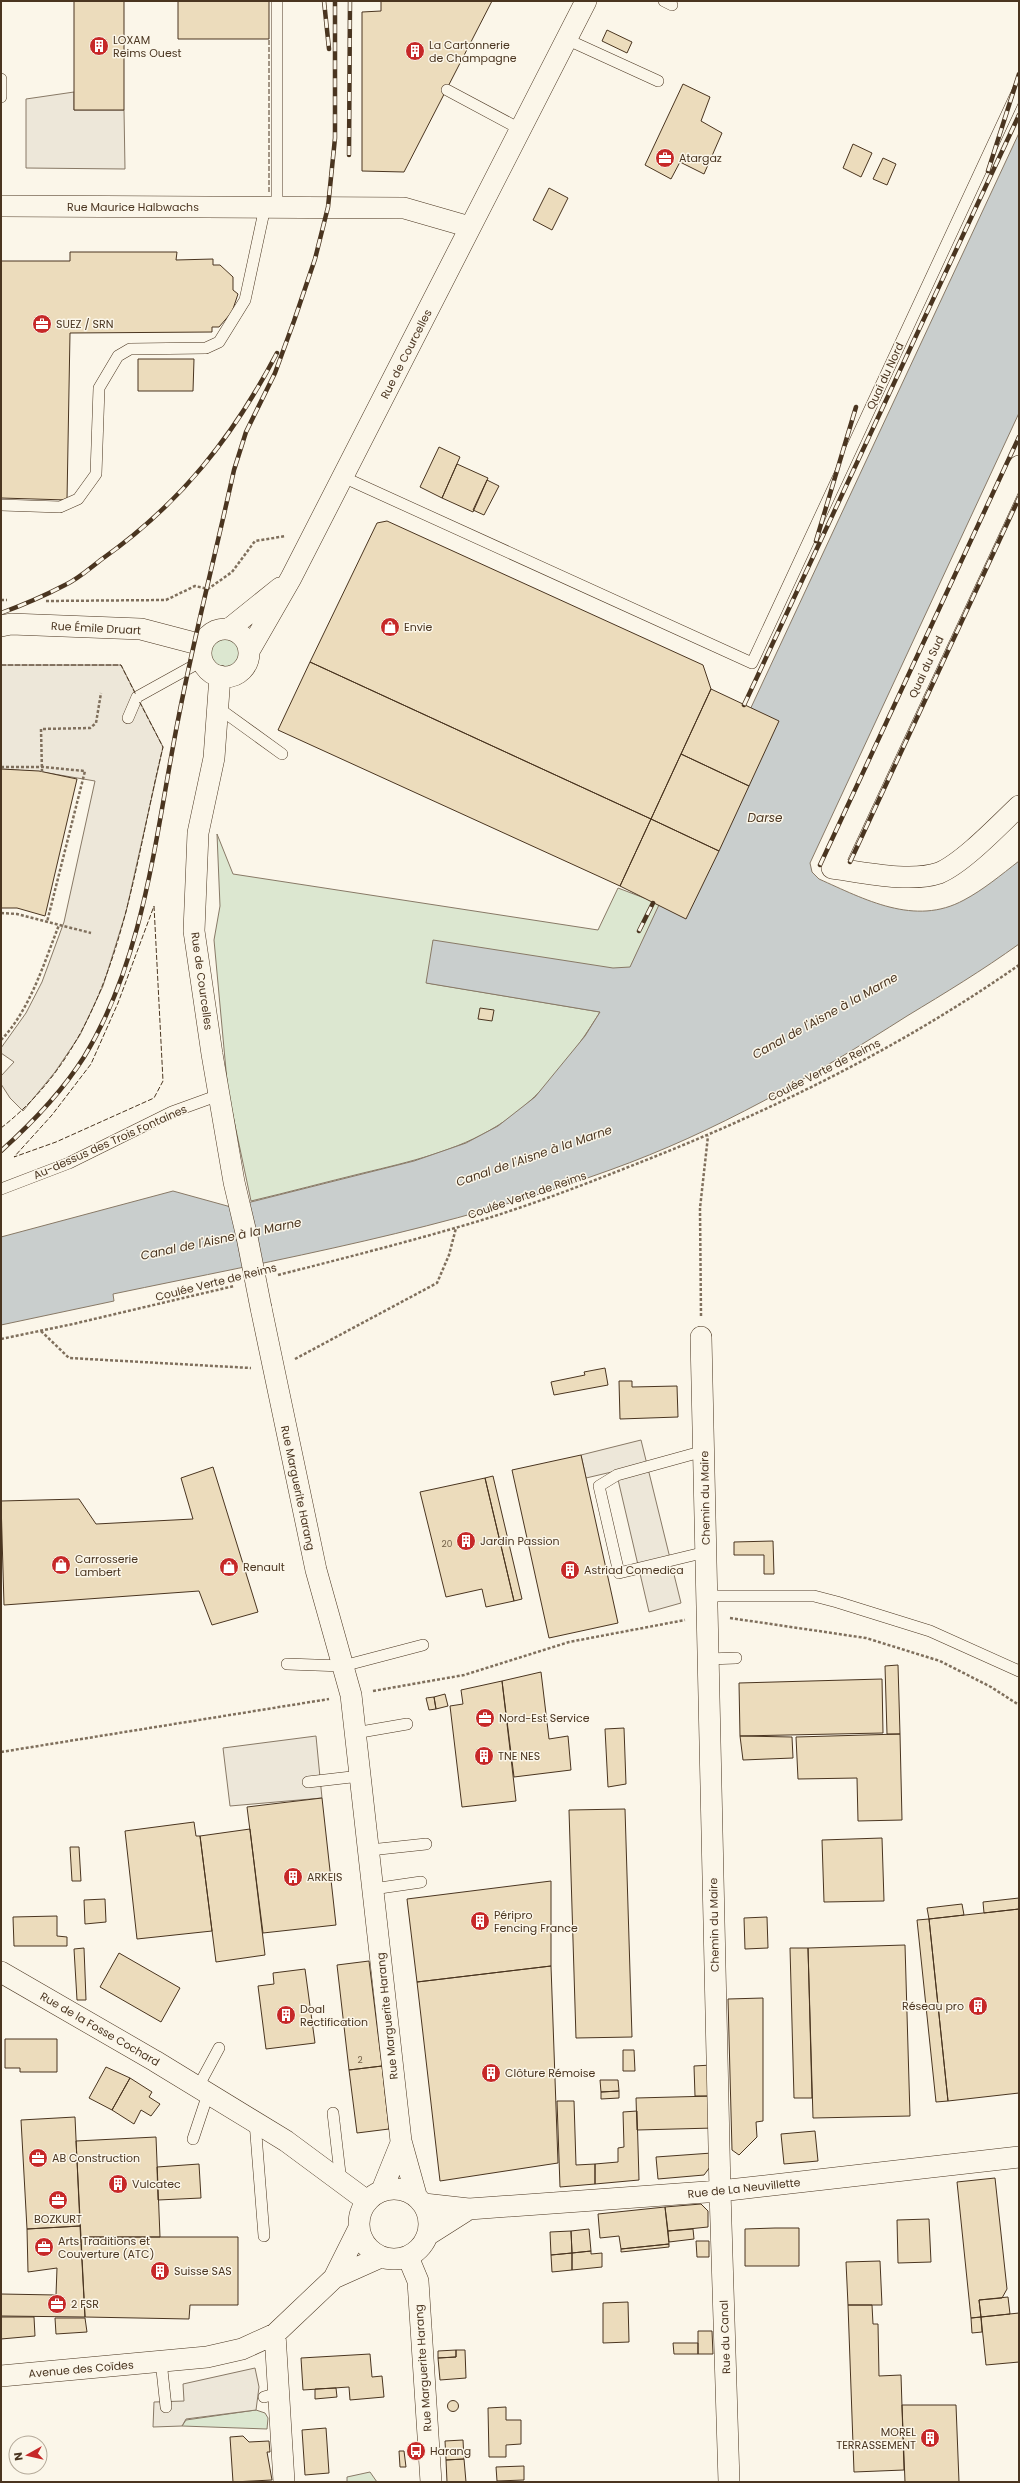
<svg xmlns="http://www.w3.org/2000/svg" width="1020" height="2483" font-family="Poppins,sans-serif">
	<rect width="100%" height="100%" fill="#fbf6e9"/>
	<path fill="#dce7d0" stroke="#887966" d="M206 653a19 19 0 1 1 38 0a19 19 0 1 1-38 0Z
		M 217,834 L 233,874 L 598,930 L 618,888 L 660,904 L 630,968 L 427,983 L 600,1012 C 574,1054 540,1100 497,1126 C 457,1151 409,1162 363,1173 C 326,1182 289,1192 251,1201 L 228,1092 L 214,940 L 220,906 Z
		M 256,2410 L 265,2413 L 268,2418 L 267,2429 L 182,2426 L 186,2420 Z
		M 370,2472 L 377,2482 L 347,2482 L 347,2477 Z"/>
	<path fill="#ede7d9" stroke="#887966" d="M 74,92 L 74,110 L 124,110 L 125,169 L 26,168 L 26,99 Z
		M 1,665 L 121,665 L 163,747 L 126,912 L 103,986 L 80,1035 L 55,1072 L 23,1111 L 10,1098 L 1,1084 L 1,1076 L 14,1062 L 1,1053 L 1,1048 L 26,1013 L 42,982 L 64,922 L 95,781 L 42,772 L 1,769 Z
		M 641,1440 L 681,1603 L 649,1612 L 616,1471 L 586,1478 L 581,1455 Z
		M 316,1736 L 322,1798 L 230,1806 L 223,1748 Z
		M 255,2368 L 259,2387 L 256,2410 L 186,2419 L 182,2426 L 153,2427 L 154,2402 L 184,2401 L 183,2384 Z"/>
	<path fill="#c9cecd" stroke="#887966" d="M 1019,133 L 1019,413 L 810,863 L 812,872 L 819,879 C 864,899 915,927 964,900 C 983,890 1001,875 1019,861 L 1019,944 C 983,970 945,993 907,1016 C 813,1076 716,1132 610,1170 C 449,1229 281,1259 113,1294 L 114,1301 L 1,1325 L 1,1237 L 173,1191 L 231,1207 L 414,1161 L 466,1143 L 498,1126 L 535,1097 L 585,1036 L 600,1012 L 426,983 L 433,940 L 613,968 L 630,967 Z"/>
	<path fill="#ecdcbc" stroke="#4a3520" d="M 74,1 L 124,1 L 124,110 L 74,110 Z
		M 178,1 L 269,1 L 269,39 L 178,39 Z
		M 381,1 L 492,1 L 404,172 L 362,171 L 362,12 L 381,11 Z
		M 607,30 L 632,42 L 627,53 L 602,41 Z
		M 683,84 L 710,97 L 701,121 L 722,133 L 704,174 L 680,162 L 671,179 L 645,165 Z
		M 853,144 L 872,153 L 861,177 L 843,168 Z
		M 883,158 L 896,164 L 887,185 L 873,179 Z
		M 549,188 L 568,198 L 552,230 L 533,220 Z
		M 70,252 L 177,252 L 176,260 L 213,259 L 213,265 L 220,265 L 233,277 L 233,290 L 238,294 L 232,312 L 219,327 L 212,327 L 212,332 L 70,333 L 67,500 L 1,498 L 1,261 L 70,261 Z
		M 138,359 L 194,359 L 193,391 L 138,391 Z
		M 439,447 L 460,457 L 442,498 L 420,487 Z
		M 457,464 L 488,478 L 473,512 L 442,498 Z
		M 487,480 L 499,486 L 484,515 L 473,510 Z
		M 387,521 L 703,665 L 711,689 L 651,819 L 310,662 L 377,523 Z
		M 310,662 L 651,819 L 620,886 L 278,730 Z
		M 711,689 L 779,721 L 749,786 L 681,754 Z
		M 681,754 L 749,786 L 719,851 L 651,819 Z
		M 1,769 L 39,771 L 77,779 L 45,916 L 17,908 L 1,908 Z
		M 651,819 L 719,851 L 686,919 L 620,886 Z
		M 480,1008 L 494,1010 L 492,1021 L 478,1019 Z
		M 605,1368 L 608,1385 L 554,1395 L 551,1382 L 585,1375 L 584,1372 Z
		M 619,1381 L 632,1381 L 632,1387 L 677,1386 L 678,1417 L 620,1419 Z
		M 581,1455 L 618,1623 L 549,1638 L 512,1470 Z
		M 213,1467 L 258,1612 L 212,1625 L 199,1591 L 4,1605 L 1,1501 L 79,1499 L 96,1524 L 193,1519 L 181,1478 Z
		M 493,1476 L 522,1599 L 514,1601 L 485,1478 Z
		M 485,1478 L 514,1601 L 486,1607 L 482,1589 L 446,1597 L 420,1492 Z
		M 773,1541 L 774,1574 L 764,1574 L 764,1555 L 734,1555 L 734,1542 Z
		M 898,1665 L 900,1734 L 887,1734 L 885,1666 Z
		M 541,1672 L 549,1739 L 568,1736 L 571,1770 L 514,1777 L 502,1681 Z
		M 882,1679 L 883,1733 L 740,1736 L 739,1683 Z
		M 502,1681 L 516,1801 L 462,1807 L 450,1706 L 463,1704 L 461,1690 Z
		M 445,1694 L 448,1706 L 436,1709 L 434,1697 Z
		M 434,1697 L 436,1709 L 429,1710 L 426,1698 Z
		M 624,1728 L 626,1784 L 608,1787 L 605,1729 Z
		M 900,1734 L 902,1820 L 858,1821 L 857,1778 L 798,1779 L 796,1737 Z
		M 740,1736 L 792,1737 L 793,1758 L 743,1760 Z
		M 322,1798 L 336,1925 L 263,1933 L 247,1807 Z
		M 625,1809 L 632,2037 L 576,2038 L 569,1810 Z
		M 194,1822 L 196,1836 L 200,1836 L 212,1931 L 137,1939 L 125,1831 Z
		M 250,1829 L 265,1955 L 216,1962 L 200,1836 Z
		M 882,1838 L 884,1901 L 824,1902 L 822,1840 Z
		M 70,1847 L 79,1847 L 81,1881 L 72,1881 Z
		M 551,1881 L 551,1966 L 417,1982 L 407,1899 Z
		M 1019,1898 L 1019,1909 L 984,1913 L 983,1902 Z
		M 105,1899 L 106,1922 L 85,1924 L 84,1900 Z
		M 962,1904 L 964,1915 L 929,1919 L 927,1908 Z
		M 1019,1909 L 1019,2093 L 948,2101 L 929,1919 Z
		M 57,1916 L 57,1936 L 67,1937 L 67,1946 L 14,1946 L 13,1917 Z
		M 767,1917 L 768,1948 L 745,1949 L 744,1918 Z
		M 929,1919 L 948,2101 L 936,2102 L 917,1920 Z
		M 905,1945 L 910,2116 L 813,2118 L 808,1948 Z
		M 84,1948 L 86,2000 L 77,2000 L 74,1949 Z
		M 790,1948 L 808,1948 L 812,2098 L 794,2098 Z
		M 119,1953 L 180,1988 L 161,2022 L 100,1987 Z
		M 369,1961 L 382,2066 L 349,2070 L 337,1965 Z
		M 551,1966 L 558,2163 L 440,2181 L 417,1982 Z
		M 305,1969 L 315,2043 L 266,2049 L 258,1986 L 274,1984 L 273,1973 Z
		M 763,1998 L 763,2121 L 756,2122 L 757,2137 L 739,2155 L 732,2150 L 728,1999 Z
		M 5,2039 L 57,2039 L 57,2072 L 20,2072 L 20,2068 L 5,2068 Z
		M 623,2050 L 634,2050 L 635,2071 L 623,2071 Z
		M 712,2065 L 713,2096 L 695,2096 L 694,2066 Z
		M 382,2066 L 389,2129 L 357,2133 L 349,2070 Z
		M 106,2067 L 130,2078 L 112,2110 L 89,2098 Z
		M 130,2078 L 152,2092 L 149,2097 L 160,2104 L 151,2116 L 141,2110 L 134,2124 L 112,2110 Z
		M 600,2080 L 618,2080 L 619,2091 L 601,2092 Z
		M 619,2091 L 619,2098 L 601,2099 L 601,2092 Z
		M 713,2096 L 714,2128 L 637,2130 L 636,2098 Z
		M 557,2101 L 574,2101 L 576,2165 L 595,2164 L 595,2184 L 560,2187 Z
		M 637,2111 L 639,2180 L 595,2184 L 595,2164 L 618,2162 L 618,2148 L 624,2147 L 623,2112 Z
		M 75,2117 L 80,2226 L 27,2229 L 21,2120 Z
		M 815,2131 L 818,2161 L 784,2164 L 781,2134 Z
		M 156,2137 L 160,2237 L 81,2237 L 76,2141 Z
		M 712,2153 L 713,2163 L 704,2175 L 658,2179 L 656,2157 Z
		M 199,2164 L 201,2198 L 158,2200 L 157,2167 Z
		M 995,2178 L 1007,2289 L 1002,2298 L 979,2300 L 981,2317 L 971,2318 L 957,2182 Z
		M 701,2204 L 708,2211 L 708,2227 L 668,2231 L 665,2207 Z
		M 665,2207 L 669,2244 L 621,2249 L 619,2236 L 600,2238 L 598,2214 Z
		M 929,2219 L 931,2262 L 898,2263 L 897,2220 Z
		M 80,2226 L 85,2317 L 1,2316 L 1,2294 L 56,2295 L 57,2268 L 28,2272 L 27,2229 Z
		M 775,2228 L 799,2228 L 799,2266 L 745,2266 L 745,2229 Z
		M 589,2229 L 591,2251 L 572,2253 L 571,2231 Z
		M 693,2229 L 694,2239 L 669,2242 L 668,2231 Z
		M 571,2231 L 572,2253 L 551,2255 L 550,2232 Z
		M 81,2237 L 238,2237 L 238,2305 L 190,2305 L 189,2319 L 85,2317 Z
		M 696,2241 L 709,2241 L 709,2257 L 697,2257 Z
		M 669,2244 L 669,2247 L 621,2252 L 621,2249 Z
		M 591,2251 L 591,2254 L 602,2253 L 602,2267 L 572,2270 L 572,2253 Z
		M 572,2253 L 572,2270 L 552,2272 L 551,2255 Z
		M 880,2261 L 882,2305 L 848,2305 L 846,2262 Z
		M 1008,2297 L 1010,2314 L 981,2317 L 979,2300 Z
		M 628,2302 L 629,2342 L 603,2343 L 603,2303 Z
		M 848,2305 L 872,2305 L 873,2324 L 878,2324 L 879,2376 L 901,2375 L 904,2470 L 854,2472 Z
		M 1019,2313 L 1019,2362 L 986,2365 L 981,2317 Z
		M 1,2317 L 34,2317 L 35,2336 L 1,2339 Z
		M 981,2317 L 982,2332 L 972,2333 L 971,2318 Z
		M 55,2318 L 85,2318 L 87,2332 L 56,2334 Z
		M 698,2331 L 712,2331 L 713,2354 L 698,2354 Z
		M 673,2343 L 698,2343 L 698,2354 L 674,2354 Z
		M 456,2350 L 456,2357 L 438,2358 L 438,2351 Z
		M 456,2350 L 465,2350 L 466,2378 L 440,2380 L 438,2358 L 456,2357 Z
		M 370,2354 L 372,2377 L 382,2376 L 384,2397 L 350,2400 L 349,2387 L 303,2390 L 301,2358 Z
		M 336,2388 L 337,2397 L 315,2399 L 315,2389 Z
		M447.5 2406a5.5 5.5 0 1 1 11 0a5.5 5.5 0 1 1-11 0Z
		M 902,2405 L 956,2405 L 959,2482 L 905,2482 Z
		M 506,2407 L 506,2420 L 521,2420 L 521,2444 L 506,2445 L 506,2457 L 489,2457 L 488,2408 Z
		M 326,2428 L 329,2473 L 305,2475 L 302,2430 Z
		M 243,2436 L 249,2442 L 269,2441 L 270,2452 L 267,2452 L 272,2480 L 233,2482 L 230,2437 Z
		M 463,2440 L 464,2459 L 446,2460 L 445,2441 Z
		M 399,2451 L 404,2451 L 406,2467 L 400,2467 Z
		M 464,2459 L 466,2482 L 447,2482 L 446,2460 Z
		M 524,2466 L 524,2480 L 497,2481 L 496,2467 Z"/>
	<g fill="none" stroke-linecap="round" stroke-linejoin="round">
		<g stroke="#4a3520" stroke-width="12">
			<path id="lane" d="M 664,1 L 672,5
				M 566,39 L 658,81
				M 447,90 L 520,129
				M 1,97 L 1,79
				M 277,207 L 277,1
				M 343,477 L 752,663 L 1019,88
				M 1,505 L 60,507 L 78,499 L 96,474 L 99,388 L 118,356 L 130,349 L 206,348 L 219,342 L 245,300 L 265,207
				M 217,707 L 282,754
				M 128,718 L 137,697 L 202,661
				M 1,1189 L 69,1163 L 172,1112 L 219,1095
				M 704,1451 L 617,1475 L 599,1486 L 619,1573 L 706,1552
				M 707,1596 L 814,1596 L 837,1602 L 930,1631 L 1019,1671
				M 708,1659 L 736,1658
				M 287,1664 L 343,1666 L 423,1645
				M 355,1733 L 407,1724
				M 308,1782 L 360,1776
				M 370,1850 L 426,1844
				M 373,1889 L 421,1882
				M 198,2087 L 219,2048
				M 333,2113 L 341,2182
				M 255,2122 L 264,2236
				M 193,2139 L 208,2094
				M 161,2361 L 166,2407
				M 264,2397 L 278,2393"/>
		</g>
		<g stroke="#4a3520" stroke-width="22">
			<path id="street" d="M 1,206 L 404,208 L 470,227
				M 1019,466 L 832,868 C 862,872 910,883 939,873 C 963,863 999,825 1019,806
				M 1,626 L 11,624 L 141,629 L 202,645
				M 229,629 L 280,588
				M201 653a24 24 0 1 1 48 0a24 24 0 1 1-48 0Z
				M 249,651 L 291,578 L 586,1
				M 220,676 L 214,758 L 198,833 L 194,931 L 212,1054 L 234,1182 L 247,1237
				M 261,1308 L 316,1570 L 351,1695 L 401,2141 L 416,2195
				M 701,1337 L 720,2191 L 729,2482
				M 1,1972 L 155,2061 L 286,2141 L 367,2201
				M359 2224a35 35 0 1 1 70 0a35 35 0 1 1-70 0Z
				M 382,2190 L 401,2143
				M 424,2204 L 469,2209 L 720,2191 L 1019,2157
				M 428,2235 L 469,2209
				M 408,2257 L 418,2281 L 431,2482
				M 334,2278 L 381,2257
				M 275,2334 L 284,2482
				M 1,2376 L 207,2357 L 242,2349 L 275,2334 L 334,2278 L 359,2228"/>
		</g>
		<path stroke="#7f6f5c" stroke-width="2.5" stroke-dasharray="3 2" stroke-linecap="butt" d="M 1,600 L 7,600
			M 46,601 L 166,600 L 195,586 L 208,589 L 232,572 L 255,541 L 286,536
			M 1,767 L 43,767 L 85,771 L 47,922
			M 42,772 L 41,729 L 90,728 L 96,723 L 101,693
			M 1,913 L 17,914 L 91,933
			M 1,1040 C 30,1010 44,963 59,925
			M 278,1275 C 337,1260 396,1245 455,1228 C 515,1211 573,1189 631,1166 C 767,1113 899,1049 1019,965
			M 701,1316 L 700,1208 L 708,1136
			M 41,1331 L 69,1358 L 251,1368
			M 1,1339 L 73,1324 L 234,1286
			M 295,1359 L 437,1283 L 449,1255 L 456,1228
			M 730,1618 L 866,1638 L 940,1661 L 991,1687 L 1019,1705
			M 373,1691 L 464,1675 L 569,1642 L 685,1620
			M 1,1752 L 329,1699"/>
		<use href="#lane" stroke="#fbf6e9" stroke-width="11"/>
		<use href="#street" stroke="#fbf6e9" stroke-width="21"/>
		<g stroke="#4a3520" stroke-width="4.5">
			<path id="rail" d="M 324,1 L 329,49
				M 349,155 L 350,1
				M 988,171 L 1019,74
				M 816,541 L 856,407
				M 1,613 C 23,605 44,596 65,585 C 78,579 90,568 102,559 C 180,504 233,437 277,353
				M 744,705 L 1019,115
				M 850,862 L 1019,498
				M 820,865 L 1019,437
				M 639,931 L 653,903
				M 1,1151 C 32,1123 62,1092 84,1057 C 146,956 156,829 179,715 C 195,633 216,552 234,470 L 246,432 L 275,373 L 294,321 L 315,259 L 328,207 L 335,138 L 335,1"/>
		</g>
		<use href="#rail" stroke="#fbf6e9" stroke-width="3" stroke-dasharray="9" stroke-linecap="butt"/>
		<g stroke="#4a3520" stroke-width="22" stroke-linecap="butt">
			<path id="street-bridge" d="M 247,1237 L 261,1308"/>
		</g>
		<use href="#street-bridge" stroke="#fbf6e9" stroke-width="21"/>
		<path stroke="#4a3520" stroke-width="1" stroke-dasharray="5 2" stroke-linecap="butt" d="M 269,192 L 269,39
			M 1,665 L 121,665 L 136,695
			M 154,906 L 163,1081 L 154,1098 L 56,1142 L 14,1157 L 52,1115 L 91,1064 L 118,1003 Z
			M 1,1128 C 119,1036 130,881 163,747 L 139,701"/>
	</g>
	<defs>
		<g id="building-disc" transform="scale(1)"><circle r="9.5" fill="#c62828" stroke="#fbf6e9"/><path d="M-4-6H4V6H1V3H-1V6H-4ZM-2.5-4.3h1.7v1.8h-1.7ZM.8-4.3h1.7v1.8H.8ZM-2.5-1h1.7V.8h-1.7ZM.8-1h1.7V.8H.8Z" fill="#fff"/></g>
		<g id="office-disc" transform="scale(1)"><circle r="9.5" fill="#c62828" stroke="#fbf6e9"/><path d="M-6-3h4V-5.5h4V-3h4V5H-6ZM-1-4.5V-3h2v-1.5ZM-6 0V1H6V0Z" fill="#fff"/></g>
		<g id="shop-disc" transform="scale(1)"><circle r="9.5" fill="#c62828" stroke="#fbf6e9"/><path d="M-5-2.5h2.3a2.7 3.5 0 0 1 5.4 0H5L5.5 6h-11ZM-1.5-2.5h3a1.5 2.3 0 0 0-3 0Z" fill="#fff"/></g>
		<g id="bus-disc" transform="scale(1)"><circle r="9.5" fill="#c62828" stroke="#fbf6e9"/><path d="M-5-6H5V4H4V6H2V4H-2V6H-4V4H-5ZM-3.5-4V0h7V-4ZM-3.5 1.2v1.5H-2V1.2ZM2 1.2v1.5H3.5V1.2Z" fill="#fff"/></g>
	</defs>
	<g fill-rule="evenodd">
		<use href="#building-disc" x="99" y="46"/>
		<use href="#building-disc" x="415" y="51"/>
		<use href="#office-disc" x="665" y="158"/>
		<use href="#office-disc" x="42" y="324"/>
		<use href="#shop-disc" x="390" y="627"/>
		<use href="#building-disc" x="466" y="1541"/>
		<use href="#shop-disc" x="61" y="1565"/>
		<use href="#shop-disc" x="229" y="1567"/>
		<use href="#building-disc" x="570" y="1570"/>
		<use href="#office-disc" x="485" y="1718"/>
		<use href="#building-disc" x="484" y="1756"/>
		<use href="#building-disc" x="293" y="1877"/>
		<use href="#building-disc" x="480" y="1921"/>
		<use href="#building-disc" x="978" y="2006"/>
		<use href="#building-disc" x="286" y="2015"/>
		<use href="#building-disc" x="491" y="2073"/>
		<use href="#office-disc" x="38" y="2158"/>
		<use href="#building-disc" x="118" y="2184"/>
		<use href="#office-disc" x="58" y="2200"/>
		<use href="#office-disc" x="44" y="2247"/>
		<use href="#building-disc" x="160" y="2271"/>
		<use href="#office-disc" x="57" y="2304"/>
		<use href="#building-disc" x="930" y="2438"/>
		<use href="#bus-disc" x="416" y="2451"/>
	</g>
	<g text-anchor="middle" stroke-width="3" stroke-linejoin="round" paint-order="stroke">
		<g font-size="9" fill="#725f47">
			<text x="447" y="1547">20</text>
			<text x="360" y="2063">2</text>
		</g>
		<g font-size="11" fill="#4a3520" stroke="#fbf6e9" text-anchor="start">
			<text x="113" y="44">LOXAM<tspan x="113" dy="13">Reims Ouest</tspan></text>
			<text x="429" y="49">La Cartonnerie<tspan x="429" dy="13">de Champagne</tspan></text>
			<text x="679" y="162">Atargaz</text>
			<text x="56" y="328">SUEZ / SRN</text>
			<text x="404" y="631">Envie</text>
			<text x="480" y="1545">Jardin Passion</text>
			<text x="75" y="1563">Carrosserie<tspan x="75" dy="13">Lambert</tspan></text>
			<text x="243" y="1571">Renault</text>
			<text x="584" y="1574">Astriad Comedica</text>
			<text x="499" y="1722">Nord-Est Service</text>
			<text x="498" y="1760">TNE NES</text>
			<text x="307" y="1881">ARKEIS</text>
			<text x="494" y="1919">Péripro<tspan x="494" dy="13">Fencing France</tspan></text>
			<text x="964" y="2010" text-anchor="end">Réseau pro</text>
			<text x="300" y="2013">Doal<tspan x="300" dy="13">Rectification</tspan></text>
			<text x="505" y="2077">Clôture Rémoise</text>
			<text x="52" y="2162">AB Construction</text>
			<text x="132" y="2188">Vulcatec</text>
			<text x="58" y="2223" text-anchor="middle">BOZKURT</text>
			<text x="58" y="2245">Arts Traditions et<tspan x="58" dy="13">Couverture (ATC)</tspan></text>
			<text x="174" y="2275">Suisse SAS</text>
			<text x="71" y="2308">2 FSR</text>
			<text x="916" y="2436" text-anchor="end">MOREL<tspan x="916" dy="13">TERRASSEMENT</tspan></text>
			<text x="430" y="2455">Harang</text>
		</g>
		<g font-size="11" fill="#4a3520" stroke="#fbf6e9">
			<text x="133" y="211">Rue Maurice Halbwachs</text>
			<text transform="translate(406 354) rotate(-63)" y="4">Rue de Courcelles</text>
			<text transform="translate(885 376) rotate(-65)" y="4">Quai du Nord</text>
			<text transform="translate(96 628) rotate(3)" y="4">Rue Émile Druart</text>
			<text transform="translate(926 667) rotate(-65)" y="4">Quai du Sud</text>
			<text transform="translate(202 981) rotate(82)" y="4">Rue de Courcelles</text>
			<text transform="translate(824 1070) rotate(-27)" y="4">Coulée Verte de Reims</text>
			<text transform="translate(110 1142) rotate(-24)" y="4">Au-dessus des Trois Fontaines</text>
			<text transform="translate(527 1195) rotate(-19)" y="4">Coulée Verte de Reims</text>
			<text transform="translate(216 1282) rotate(-14)" y="4">Coulée Verte de Reims</text>
			<text transform="translate(298 1488) rotate(78)" y="4">Rue Marguerite Harang</text>
			<text transform="translate(705 1498) rotate(-91)" y="4">Chemin du Maire</text>
			<text transform="translate(714 1925) rotate(-91)" y="4">Chemin du Maire</text>
			<text transform="translate(387 2016) rotate(-96)" y="4">Rue Marguerite Harang</text>
			<text transform="translate(100 2029) rotate(30)" y="4">Rue de la Fosse Cochard</text>
			<text transform="translate(744 2188) rotate(-6)" y="4">Rue de La Neuvillette</text>
			<text transform="translate(725 2337) rotate(-92)" y="4">Rue du Canal</text>
			<text transform="translate(423 2368) rotate(-94)" y="4">Rue Marguerite Harang</text>
			<text transform="translate(81 2369) rotate(-5)" y="4">Avenue des Coïdes</text>
		</g>
		<g font-size="12" font-style="italic" fill="#4a3520" stroke="#fbf6e9">
			<text x="765" y="822">Darse</text>
			<text transform="translate(825 1016) rotate(-29)" y="4">Canal de l'Aisne à la Marne</text>
			<text transform="translate(534 1156) rotate(-19)" y="4">Canal de l'Aisne à la Marne</text>
			<text transform="translate(221 1239) rotate(-12)" y="4">Canal de l'Aisne à la Marne</text>
		</g>
	</g>
	<rect width="1020" height="2483" fill="none" stroke="#4a3520" stroke-width="4"/>
	<g transform="translate(28 2455) rotate(262)"><circle r="19" fill="#fbf6e9" stroke="#b4a999"/>
	<path d="M0-3L7 15L0 10L-7 15Z" fill="#c62828"/>
	<text y="-6" font-size="11" font-weight="bold" text-anchor="middle" fill="#4a3520">N</text>
	</g>
</svg>
